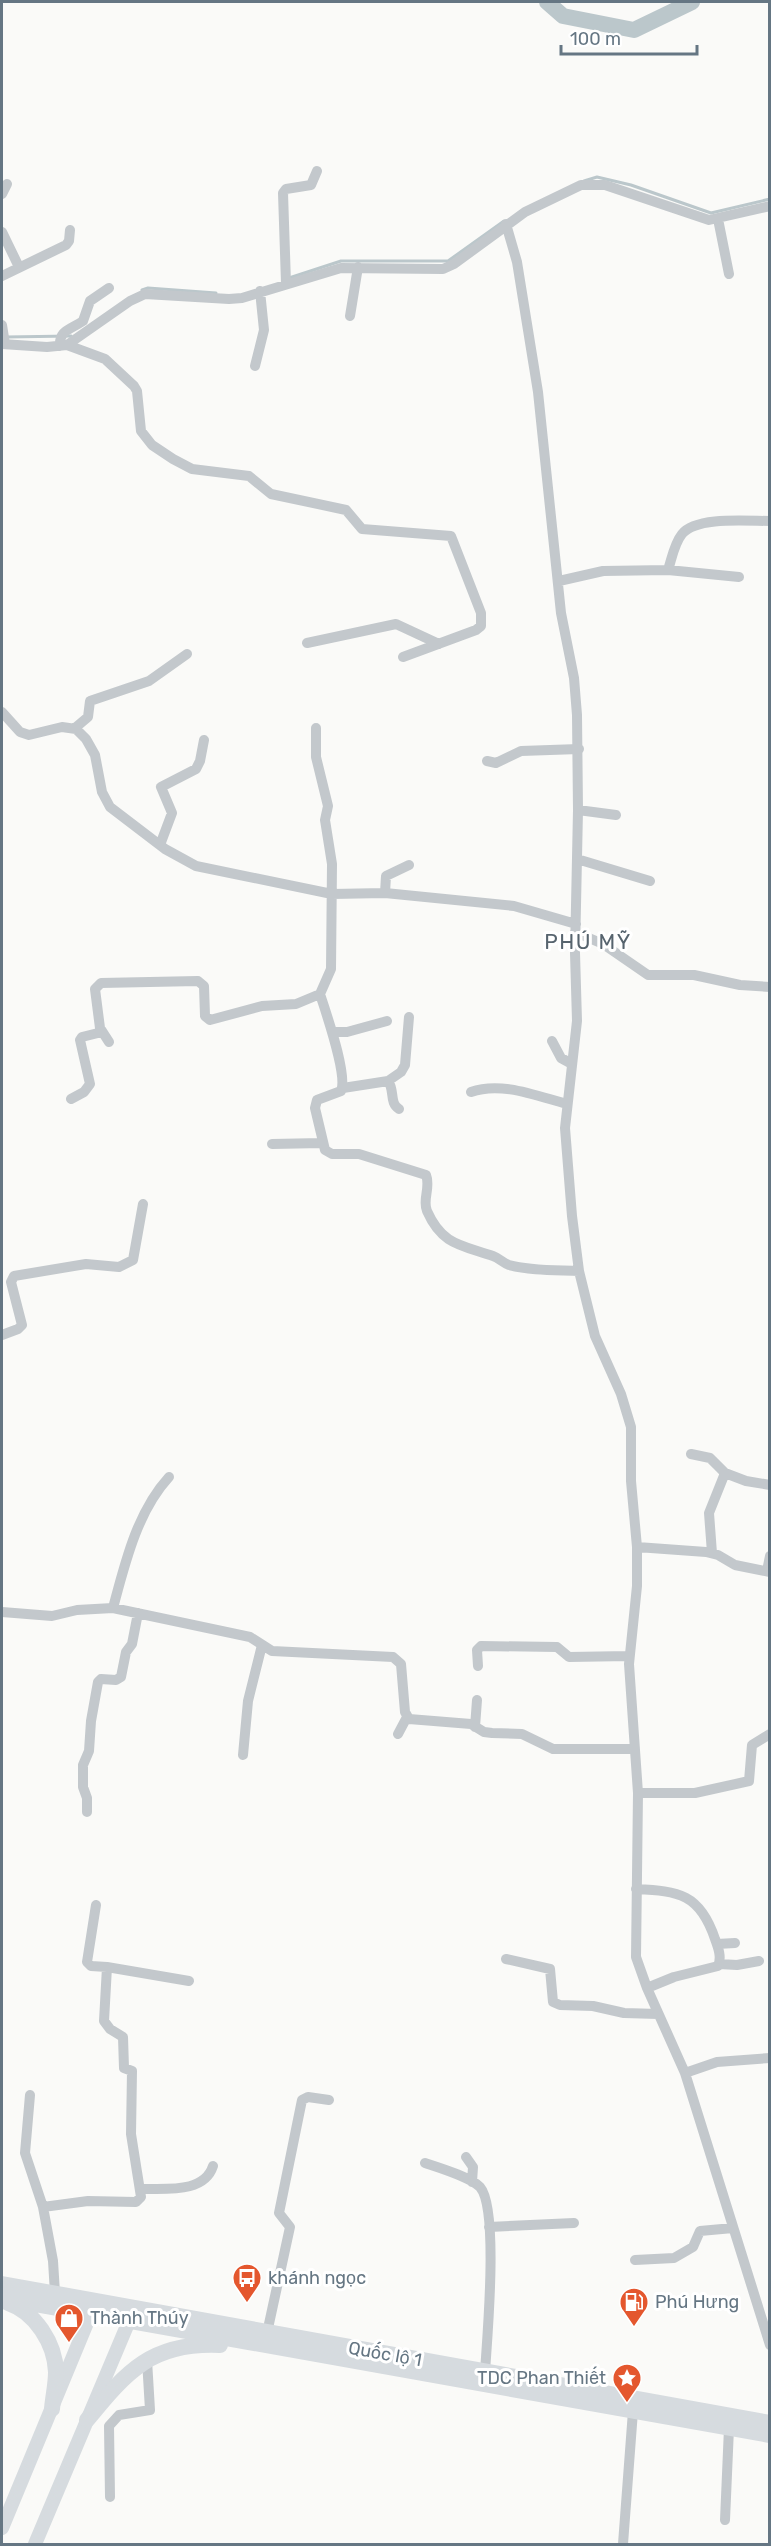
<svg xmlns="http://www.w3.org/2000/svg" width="771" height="2546" font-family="Rubik,sans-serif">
	<rect width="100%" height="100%" fill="#fafaf8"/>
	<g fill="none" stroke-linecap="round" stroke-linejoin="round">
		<path stroke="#bbc7cb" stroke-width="3" d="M 584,181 L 597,177 L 631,185 L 711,213 L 770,199
			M 289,278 L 341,261 L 448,261 L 504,221
			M 142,290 L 148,288 L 216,293
			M 6,337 L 71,336"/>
		<path stroke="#bbc7cb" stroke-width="16" d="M 547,2 L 563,16 L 634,30 L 692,2"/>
		<path stroke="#c3c8cc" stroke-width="10" d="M 2,194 L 7,184
			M 718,219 L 729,274
			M 506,224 L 517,262 L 538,392 L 561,613 L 574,678 L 577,715 L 578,810 L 575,953 L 577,1021 L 565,1128 L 572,1216 L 579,1271 L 595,1336 L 621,1394 L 631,1427 L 631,1481 L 637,1547 L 637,1586 L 629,1664 L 638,1793 L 636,1957 L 647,1988 L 685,2073 L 770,2345
			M 2,232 L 19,267
			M 2,276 L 66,245 L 69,241 L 70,230
			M 286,283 L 283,193 L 286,189 L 311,185 L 317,171
			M 350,316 L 358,267
			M 2,325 L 5,344
			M 2,344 L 47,347 L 67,345 L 130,301 L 145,294 L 229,299 L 242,298 L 341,268 L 443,269 L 454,264 L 525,212 L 581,185 L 605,185 L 709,220 L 770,206
			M 67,345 L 105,359 L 134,386 L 137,391 L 141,431 L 152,445 L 173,459 L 192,469 L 249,476 L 271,494 L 346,510 L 362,529 L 451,536 L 481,613 L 481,626 L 476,630 L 403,657
			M 60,346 C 59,330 70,330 83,321 L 90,301 L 109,288
			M 255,366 L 264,330 L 260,291
			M 668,570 L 739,577
			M 559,581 L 603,571 L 668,570 C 672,558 674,544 682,534 C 696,516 748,521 770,521
			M 307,643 L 396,624 L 439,644
			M 2,712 L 20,732 L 29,735 L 62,727 L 76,729 L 86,739 L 95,755 L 102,792 L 110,807 L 165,849 L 196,866 L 332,894 L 385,893 L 514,906 L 576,924
			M 75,728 L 88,717 L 90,701 L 149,681 L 187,654
			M 487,761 L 496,763 L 521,751 L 579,749
			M 578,810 L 616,815
			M 160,845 L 172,813 L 161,787 L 196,769 L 200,761 L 204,740
			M 577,859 L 650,881
			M 385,893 L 386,876 L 409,865
			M 575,932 L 603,944 L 648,975 L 694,975 L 740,985 L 770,987
			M 320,994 C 326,1013 348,1075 341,1091 L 317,1100 L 315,1108 L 325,1150 L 332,1154 L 359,1154 L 426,1175 C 431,1187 422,1200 427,1211 C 442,1245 461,1245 493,1256 C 499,1258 503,1263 509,1265 C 531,1271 556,1270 579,1271
			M 332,1032 L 347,1032 L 387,1021
			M 552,1041 L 561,1058 L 572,1064
			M 109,1042 L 100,1028 L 95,989 L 101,983 L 198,981 L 204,986 L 205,1016 L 210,1020 L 262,1006 L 296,1004 L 320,994 L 331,969 L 332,864 L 325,820 L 328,806 L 316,757 L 316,728
			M 388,1081 L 401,1072 L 405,1065 L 409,1017
			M 343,1088 L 388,1081 C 395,1090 389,1103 399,1109
			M 471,1092 C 501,1081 537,1096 567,1104
			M 71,1099 L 84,1092 L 90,1084 L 80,1040 L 82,1037 L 102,1032
			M 272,1144 L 322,1143
			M 2,1335 L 18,1329 L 22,1325 L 11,1282 L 14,1276 L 86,1264 L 119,1267 L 133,1260 L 143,1204
			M 691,1454 L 710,1458 L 725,1473 L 746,1481 L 770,1485
			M 637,1547 L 706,1552 L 718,1555 L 735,1565 L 770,1572
			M 712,1553 L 709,1513 L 725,1473
			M 767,1571 L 770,1556
			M 113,1608 C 125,1563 137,1512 169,1477
			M 2,1612 L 52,1616 L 77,1610 L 113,1608 L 250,1637 L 272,1651 L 393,1657 L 401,1664 L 405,1712 L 409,1719 L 471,1724 L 484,1732 L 492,1733 L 522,1734 L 553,1749 L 635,1749
			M 478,1666 L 477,1650 L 481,1646 L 557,1647 L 569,1657 L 629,1656
			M 475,1727 L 477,1700
			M 398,1734 L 407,1717
			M 243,1755 L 248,1701 L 262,1645
			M 638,1793 L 695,1793 L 749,1781 L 752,1745 L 770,1734
			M 87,1812 L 87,1798 L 83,1787 L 83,1765 L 89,1751 L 91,1721 L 98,1682 L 101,1679 L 116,1680 L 121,1677 L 126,1652 L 132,1644 L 138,1613
			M 636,1889 C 679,1891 700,1894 715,1939 C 718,1947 722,1957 718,1966 L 674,1977 L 647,1988
			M 717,1944 L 735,1943
			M 506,1959 L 550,1969 L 553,2002 L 560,2005 L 593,2006 L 624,2013 L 658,2014
			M 719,1964 L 737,1965 L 759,1961
			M 107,1967 L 189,1981
			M 685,2073 L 717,2062 L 770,2058
			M 30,2095 L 25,2153 L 43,2207
			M 466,2157 L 473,2167 L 472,2182
			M 425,2163 C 440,2168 470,2177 480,2187 C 499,2209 487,2339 485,2372
			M 140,2189 C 165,2188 204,2194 213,2166
			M 489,2227 L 574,2223
			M 635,2260 L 674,2258 L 693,2247 L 700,2231 L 733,2228
			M 55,2293 L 53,2261 L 43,2207 L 88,2201 L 136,2202 L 141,2197 L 131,2134 L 132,2071 L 124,2068 L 123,2037 L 110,2029 L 104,2021 L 107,1967 L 91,1966 L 87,1962 L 96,1905
			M 267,2333 L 290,2227 L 279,2213 L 302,2100 L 308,2097 L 329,2100
			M 110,2497 L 109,2426 L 119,2415 L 150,2410 L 147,2360
			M 725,2520 L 729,2428
			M 623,2544 L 633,2411"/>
		<path stroke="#d6dbdf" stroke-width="14" d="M 2,2528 L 94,2306
			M 35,2544 L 129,2321 L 131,2311"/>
		<path stroke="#d6dbdf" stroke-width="16" d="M 2,2284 L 770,2423
			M 2,2298 L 770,2435
			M 8,2303 C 35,2312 55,2343 56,2372 C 56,2384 53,2397 52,2409
			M 87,2420 C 127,2371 152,2342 220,2345"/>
	</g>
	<defs>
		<g id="bus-pin" transform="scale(1.5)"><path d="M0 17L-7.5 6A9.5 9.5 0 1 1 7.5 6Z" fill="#e4572e" stroke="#fff"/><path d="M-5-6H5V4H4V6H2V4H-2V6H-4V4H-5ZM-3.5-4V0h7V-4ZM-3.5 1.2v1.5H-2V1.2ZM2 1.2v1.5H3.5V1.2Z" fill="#fff"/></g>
		<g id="fuel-pin" transform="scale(1.5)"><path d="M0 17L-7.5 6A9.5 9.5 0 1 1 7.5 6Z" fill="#e4572e" stroke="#fff"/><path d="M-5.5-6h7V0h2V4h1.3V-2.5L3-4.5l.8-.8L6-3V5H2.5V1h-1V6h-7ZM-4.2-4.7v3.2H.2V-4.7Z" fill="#fff"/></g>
		<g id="shop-pin" transform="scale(1.5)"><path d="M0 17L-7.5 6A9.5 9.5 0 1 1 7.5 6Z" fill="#e4572e" stroke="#fff"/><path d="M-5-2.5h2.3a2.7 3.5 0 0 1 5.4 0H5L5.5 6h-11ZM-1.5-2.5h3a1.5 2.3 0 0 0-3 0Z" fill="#fff"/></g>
		<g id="sight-pin" transform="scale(1.5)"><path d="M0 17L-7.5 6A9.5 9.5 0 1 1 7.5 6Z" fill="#e4572e" stroke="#fff"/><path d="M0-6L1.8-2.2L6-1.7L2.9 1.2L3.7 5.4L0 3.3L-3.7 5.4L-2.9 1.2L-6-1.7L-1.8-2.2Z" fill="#fff"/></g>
	</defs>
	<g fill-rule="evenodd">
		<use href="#bus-pin" x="247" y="2278"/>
		<use href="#fuel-pin" x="634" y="2302"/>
		<use href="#shop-pin" x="69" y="2318"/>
		<use href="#sight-pin" x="627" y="2378"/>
	</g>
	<g text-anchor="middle" stroke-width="6" stroke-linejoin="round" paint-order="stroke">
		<g font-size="18" fill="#657683" stroke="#fff" text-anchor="start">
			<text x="268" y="2284">khánh ngọc</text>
			<text x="655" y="2308">Phú Hưng</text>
			<text x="90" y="2324">Thành Thúy</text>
			<text x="606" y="2384" text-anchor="end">TDC Phan Thiết</text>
		</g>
		<g font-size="18" fill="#657683" stroke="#fff">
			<text transform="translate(385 2354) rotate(10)" y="6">Quốc lộ 1</text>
		</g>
		<g font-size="21" letter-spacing="1.5" fill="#57646e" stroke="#fff">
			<text x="588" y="949">PHÚ MỸ</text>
		</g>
	</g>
	<rect width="771" height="2546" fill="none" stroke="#657683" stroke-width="6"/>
	<path d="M561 45v9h136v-9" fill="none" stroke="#657683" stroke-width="3"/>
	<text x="570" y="45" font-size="18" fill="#657683" stroke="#ffffff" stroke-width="4.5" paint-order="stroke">100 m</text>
</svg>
